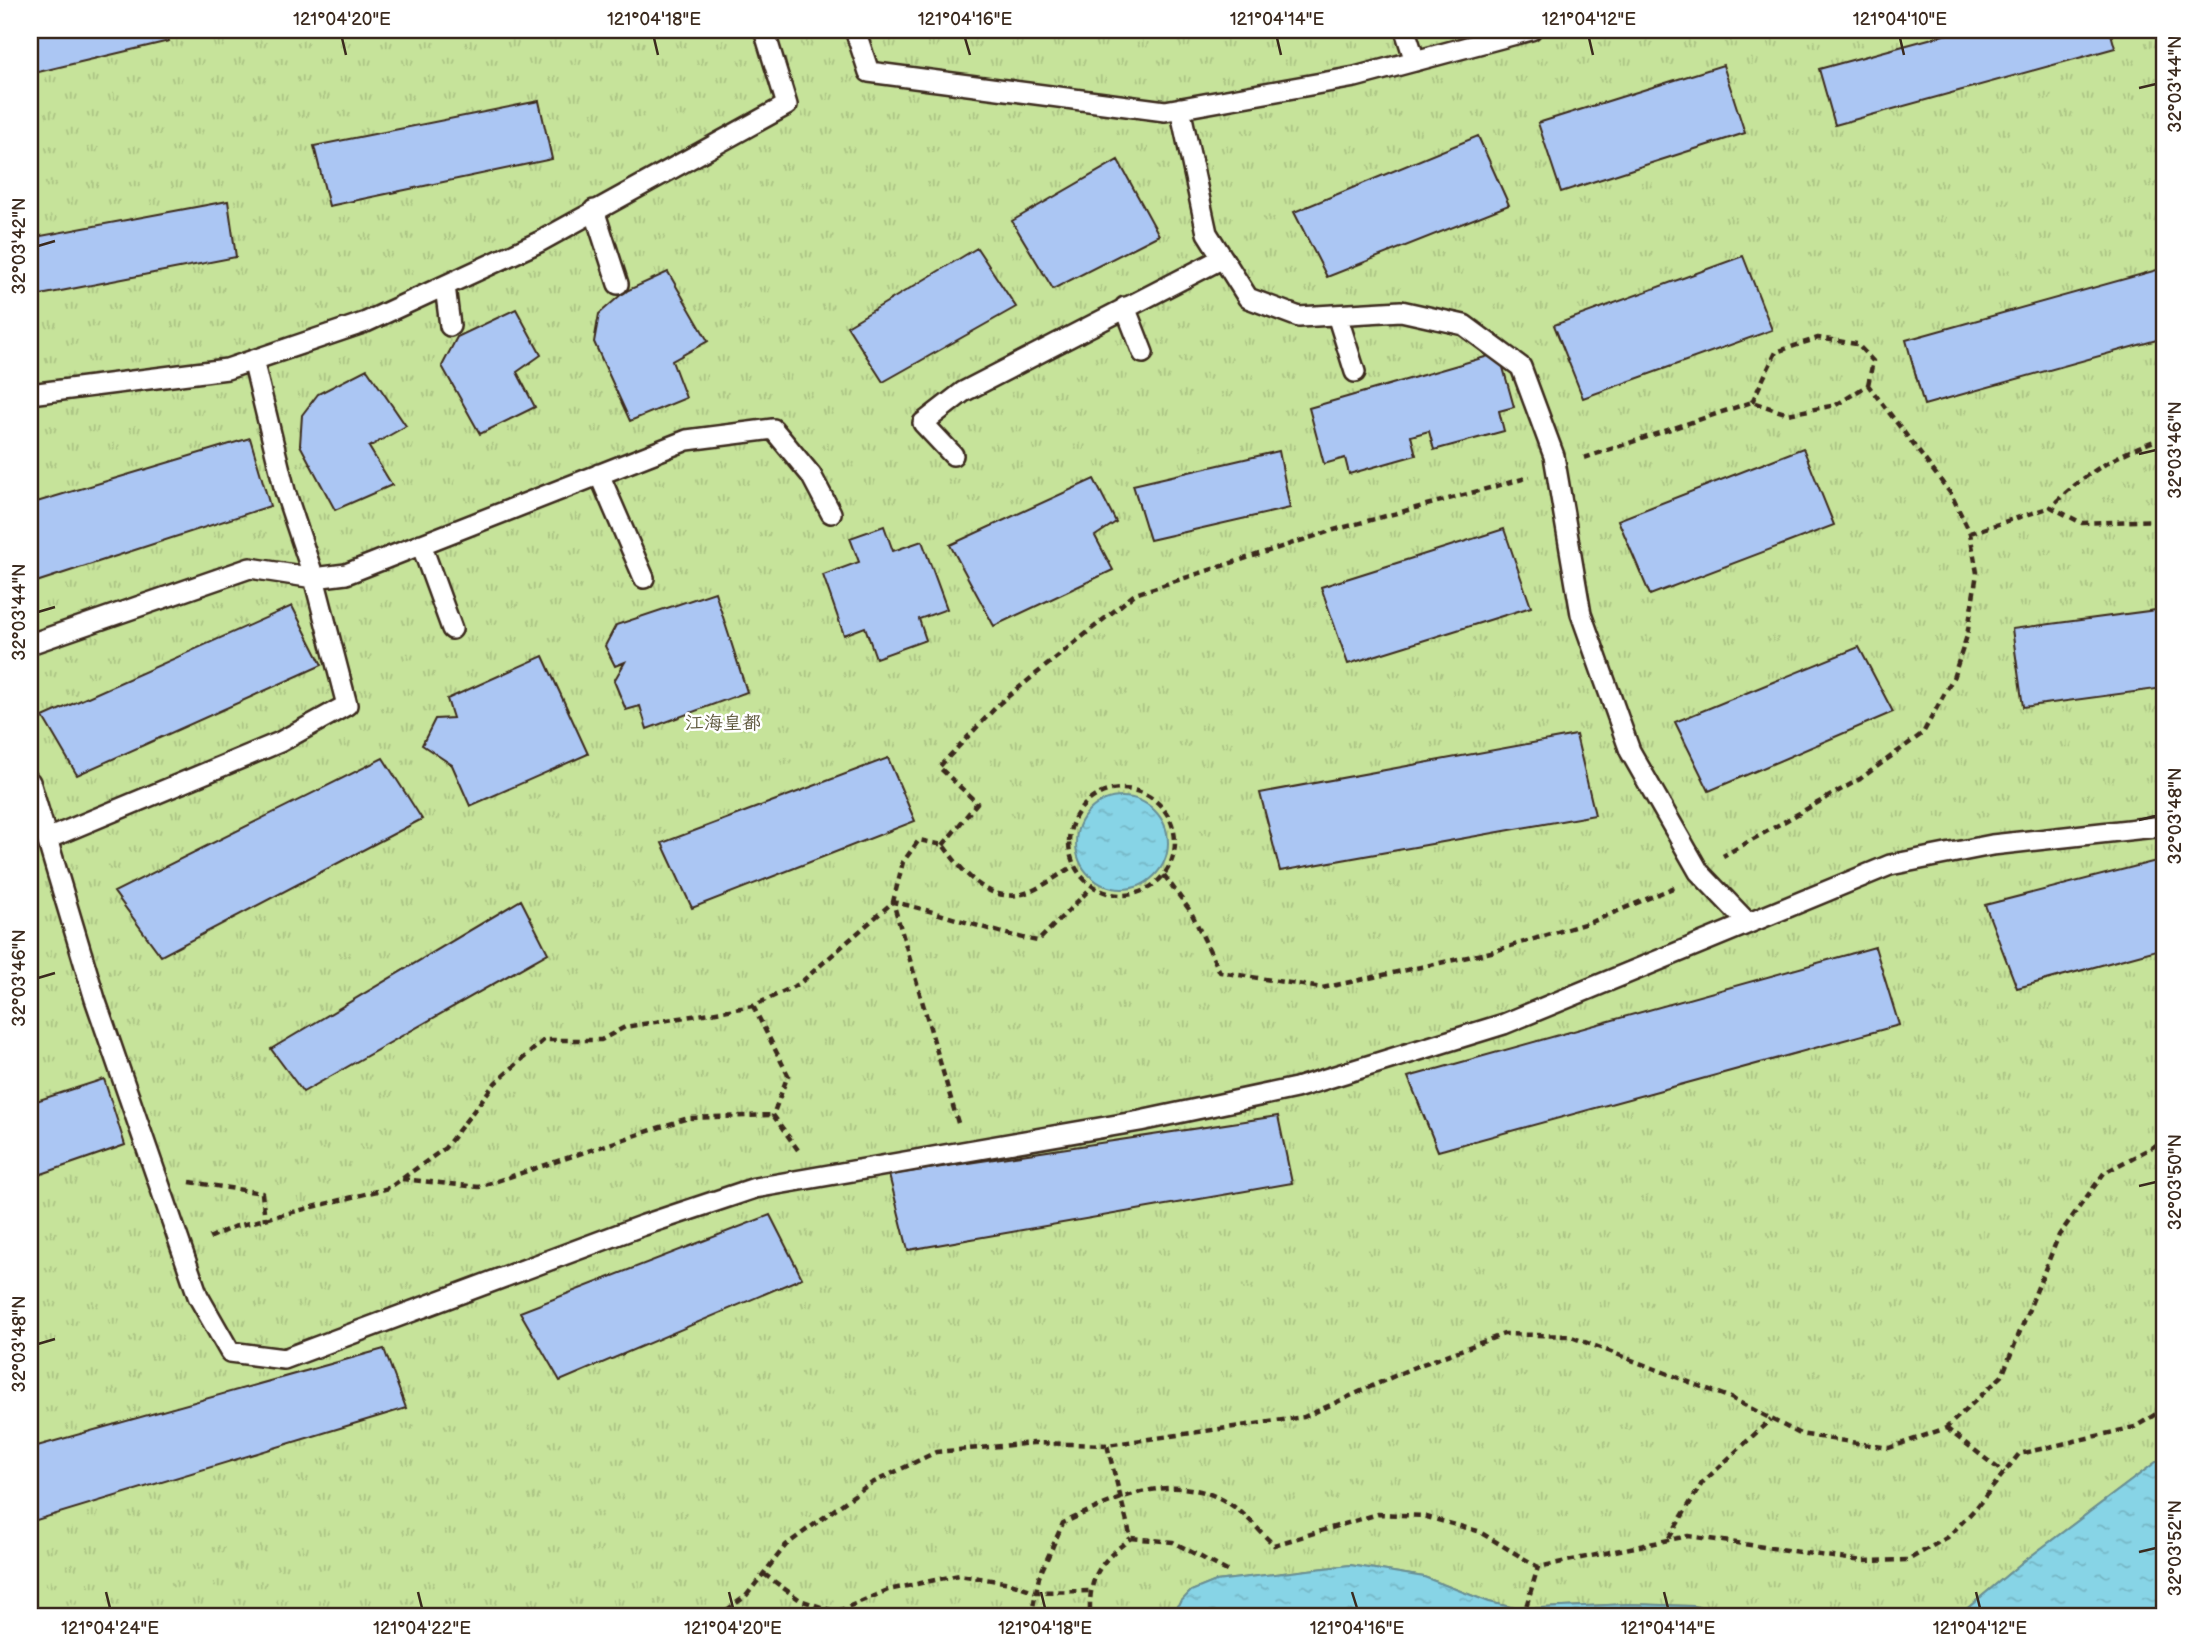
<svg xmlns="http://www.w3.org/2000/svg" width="2194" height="1647" font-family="'Balsamiq Sans','LXGW WenKai TC',sans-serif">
	<defs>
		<pattern id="park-tufts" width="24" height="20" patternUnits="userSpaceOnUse" patternTransform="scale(1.75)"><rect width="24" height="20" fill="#c6e39a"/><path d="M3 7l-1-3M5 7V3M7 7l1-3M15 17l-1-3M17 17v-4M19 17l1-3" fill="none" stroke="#abc384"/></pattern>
		<pattern id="water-ripples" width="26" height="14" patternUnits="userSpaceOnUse" patternTransform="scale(1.75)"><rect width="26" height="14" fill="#87d4e6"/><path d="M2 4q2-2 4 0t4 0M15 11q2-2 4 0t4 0" fill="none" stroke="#75b6c5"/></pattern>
	</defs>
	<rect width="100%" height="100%" fill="#fff"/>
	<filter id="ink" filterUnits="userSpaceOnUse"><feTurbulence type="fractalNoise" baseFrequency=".0143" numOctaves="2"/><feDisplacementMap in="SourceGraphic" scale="14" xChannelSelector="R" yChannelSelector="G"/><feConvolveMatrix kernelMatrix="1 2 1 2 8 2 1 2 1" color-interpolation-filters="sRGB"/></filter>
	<g filter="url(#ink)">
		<path fill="url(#park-tufts)" stroke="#80865c" stroke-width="2" d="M 30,30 L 2164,30 L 2164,1456 L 2019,1565 L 1957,1617 L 1753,1617 L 1693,1606 L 1630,1604 L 1519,1609 L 1489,1602 L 1424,1577 L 1350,1565 L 1216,1581 L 1191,1591 L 1176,1607 L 1158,1614 L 1113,1613 L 1095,1617 L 30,1617 Z"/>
		<path fill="url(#water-ripples)" stroke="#699096" stroke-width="2" d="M1076 843a46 46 0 1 1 92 0a46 46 0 1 1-92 0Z
			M 2164,1456 L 2164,1617 L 1957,1617 L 2019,1565 Z
			M 1350,1565 L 1424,1577 L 1489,1602 L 1519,1609 L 1629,1604 L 1693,1606 L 1753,1617 L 1095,1617 L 1113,1613 L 1158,1614 L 1176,1607 L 1191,1591 L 1216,1581 Z"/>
		<path fill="#abc6f3" stroke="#3b2a1e" stroke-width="2" d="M 30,30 L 165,30 L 169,41 L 30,74 Z
			M 1962,30 L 2110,30 L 2115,48 L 1835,125 L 1819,69 Z
			M 1723,65 L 1745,133 L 1561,192 L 1538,123 Z
			M 539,101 L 552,159 L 329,206 L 314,146 Z
			M 1478,136 L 1509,205 L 1327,277 L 1294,212 Z
			M 1118,160 L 1159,235 L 1053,289 L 1012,221 Z
			M 228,201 L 236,257 L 30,297 L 30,238 Z
			M 977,248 L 1016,307 L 883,382 L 847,326 Z
			M 1743,256 L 1772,330 L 1583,398 L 1554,325 Z
			M 2164,268 L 2164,338 L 1924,405 L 1906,340 Z
			M 668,272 L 708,341 L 672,361 L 686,398 L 630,421 L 594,342 L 599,314 L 624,292 Z
			M 516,309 L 541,355 L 517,372 L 535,407 L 480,434 L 442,366 L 457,337 Z
			M 1499,353 L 1514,407 L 1499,411 L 1504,431 L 1434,450 L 1429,431 L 1411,436 L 1416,455 L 1349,474 L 1345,458 L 1324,464 L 1309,408 Z
			M 367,369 L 406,426 L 369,447 L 392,485 L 335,510 L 300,445 L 302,415 L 318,394 Z
			M 250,438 L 270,506 L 30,584 L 30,504 Z
			M 1803,448 L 1834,525 L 1650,595 L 1618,520 Z
			M 1279,451 L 1290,508 L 1150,540 L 1133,485 Z
			M 1094,479 L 1116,522 L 1095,536 L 1113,570 L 994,626 L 950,545 Z
			M 884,526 L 893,551 L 922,541 L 947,609 L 919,619 L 926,640 L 876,658 L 865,627 L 844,635 L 823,575 L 859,562 L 850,538 Z
			M 1504,529 L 1531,607 L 1348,664 L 1321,587 Z
			M 715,592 L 747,692 L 647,729 L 640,706 L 626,710 L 614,681 L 625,662 L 615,666 L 605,646 L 616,625 Z
			M 292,606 L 322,665 L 77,775 L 43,717 Z
			M 2164,609 L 2164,688 L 2023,707 L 2012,629 Z
			M 1859,647 L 1893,712 L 1709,791 L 1675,722 Z
			M 543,656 L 588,754 L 470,806 L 452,765 L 422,745 L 435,719 L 453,718 L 447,699 Z
			M 1576,735 L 1595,815 L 1280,871 L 1260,793 Z
			M 383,758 L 422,819 L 161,956 L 114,892 Z
			M 888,758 L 915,821 L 692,908 L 662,843 Z
			M 2164,859 L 2164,948 L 2017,988 L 1985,905 Z
			M 521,900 L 548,953 L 303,1092 L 271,1049 Z
			M 1875,947 L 1899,1025 L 1438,1151 L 1408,1077 Z
			M 104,1079 L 125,1145 L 30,1178 L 30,1103 Z
			M 1278,1116 L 1292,1183 L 908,1250 L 889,1175 Z
			M 770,1215 L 802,1278 L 560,1381 L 520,1312 Z
			M 384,1349 L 406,1408 L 30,1522 L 30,1448 Z"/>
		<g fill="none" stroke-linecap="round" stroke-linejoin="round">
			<g stroke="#3b2a1e" stroke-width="24">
				<path id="lane" d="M 855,30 L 869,72 L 1165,111 L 1355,77 L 1531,30
					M 1405,30 L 1415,61
					M 1180,108 L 1207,233 L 1248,298 L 1299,317 L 1401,311 L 1464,325 L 1521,367 L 1554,456 L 1581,614 L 1630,751 L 1699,872 L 1747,922
					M 594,210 L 618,284
					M 445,286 L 450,326
					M 1125,307 L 1143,353
					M 1337,315 L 1355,372
					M 253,360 L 285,491 L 314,578 L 346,574 L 687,440 L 773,429 L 811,475 L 831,513
					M 30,394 L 227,369 L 366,322 L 539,242 L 787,105 L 764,30
					M 953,455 L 923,423 L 963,392 L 1223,258
					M 599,474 L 644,578
					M 421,544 L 452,629
					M 30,644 L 250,568 L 314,578 L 347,705 L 280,742 L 47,839
					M 30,782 L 95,999 L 198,1296 L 230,1352 L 284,1359 L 641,1226 L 755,1188 L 1140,1121 L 1296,1088 L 1504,1024 L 1890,865 L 1992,845 L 2164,826"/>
			</g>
			<path stroke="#3b2a1e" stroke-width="4.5" stroke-dasharray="7 5" stroke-linecap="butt" d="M 1752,402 L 1776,352 L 1818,338 L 1857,344 L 1873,361 L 1868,385
				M 2164,438 C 2121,451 2082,475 2051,507 L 2082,523 L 2164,520
				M 1584,458 L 1752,402 L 1788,414 L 1836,405 L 1868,385 L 1951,494 L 1970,533 L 1977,573 L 1967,636 L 1953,678 L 1923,733 L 1860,779 L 1723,856
				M 1970,533 L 2051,507
				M1069 842a53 53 0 1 1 106 0a53 53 0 1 1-106 0Z
				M 943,845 L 977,803 L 939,767 L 1000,703 L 1135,594 L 1334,530 L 1530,477
				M 1164,875 L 1191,912 L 1220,972 L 1322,988 L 1491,952 L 1594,921 L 1675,887
				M 753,1006 L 788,1075 L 773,1115 L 798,1150
				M 958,1123 L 893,902 C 942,912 988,932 1038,941 L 1092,887
				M 402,1179 L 479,1187 L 688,1118 L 773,1115
				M 190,1182 L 262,1193 L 265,1220
				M 209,1238 L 233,1227 L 389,1188 L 445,1148 L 495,1083 L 544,1040 L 601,1040 L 625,1027 L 753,1006 L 799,984 L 893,902 L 903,862 L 919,840 L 943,845 C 963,872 988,905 1026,893 C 1042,888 1059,874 1074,866
				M 1946,1428 L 2004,1473
				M 1669,1538 L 1702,1483 L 1771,1419
				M 1227,1571 L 1173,1542 L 1131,1538 L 1107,1445 L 1304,1417 L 1412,1368 L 1504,1334 L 1569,1336 L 1731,1398 L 1800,1434 L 1889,1448 L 1946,1428 L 2002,1376 L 2059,1235 L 2104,1173 L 2164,1141
				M 764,1574 L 800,1600 L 836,1612 L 888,1590 L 959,1575 L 1011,1583 L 1036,1592 L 1089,1591
				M 1090,1610 C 1089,1573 1104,1559 1131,1538
				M 717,1617 L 746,1596 L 786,1545 L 868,1485 L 936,1452 L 1033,1443 L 1107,1445
				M 1031,1617 L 1039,1577 L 1063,1523 C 1117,1498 1174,1469 1230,1504 C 1246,1514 1260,1532 1274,1545 L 1378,1514 L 1423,1516 L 1478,1531 L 1538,1567 L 1688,1536 L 1862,1561 L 1908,1560 L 1948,1537 L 1976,1508 L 2019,1454 L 2135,1427 L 2164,1409
				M 1523,1617 L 1538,1567"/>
			<use href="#lane" stroke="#fff" stroke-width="19"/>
		</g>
	</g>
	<path fill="none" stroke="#3b2a1e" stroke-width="2.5" d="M 342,38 L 346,55M 654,38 L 658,55M 965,38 L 970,55M 1277,38 L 1281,55M 1589,38 L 1593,55M 1900,38 L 1904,55M 2139,88 L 2156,84M 38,246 L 55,241M 2139,454 L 2156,450M 38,612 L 55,607M 2139,820 L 2156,816M 38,978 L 55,973M 2139,1186 L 2156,1182M 38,1344 L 55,1339M 2139,1552 L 2156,1548M 106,1592 L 110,1608M 418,1592 L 422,1608M 729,1592 L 733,1608M 1041,1592 L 1045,1608M 1352,1592 L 1357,1608M 1664,1592 L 1668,1608M 1976,1592 L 1980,1608"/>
	<g text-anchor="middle" stroke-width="5" stroke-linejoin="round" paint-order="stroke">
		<g font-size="19" fill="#5e583d" stroke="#fff">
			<text x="723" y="729">江海皇都</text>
		</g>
	</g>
	<rect width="2194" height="1647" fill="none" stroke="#fff" stroke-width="77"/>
	<rect x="38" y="38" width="2118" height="1570" fill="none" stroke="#3b2a1e" stroke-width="2.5"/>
	<g font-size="18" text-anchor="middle" fill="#3b2a1e">
		<text x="342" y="25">121°04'20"E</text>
		<text x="654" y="25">121°04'18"E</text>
		<text x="965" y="25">121°04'16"E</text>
		<text x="1277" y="25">121°04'14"E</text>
		<text x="1589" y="25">121°04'12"E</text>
		<text x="1900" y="25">121°04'10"E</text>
		<text transform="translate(2175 84) rotate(-90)" y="6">32°03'44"N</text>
		<text transform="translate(19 246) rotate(-90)" y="6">32°03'42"N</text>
		<text transform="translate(2175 450) rotate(-90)" y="6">32°03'46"N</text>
		<text transform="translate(19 612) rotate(-90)" y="6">32°03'44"N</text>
		<text transform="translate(2175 816) rotate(-90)" y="6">32°03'48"N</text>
		<text transform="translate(19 978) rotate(-90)" y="6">32°03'46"N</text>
		<text transform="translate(2175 1182) rotate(-90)" y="6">32°03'50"N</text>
		<text transform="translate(19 1344) rotate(-90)" y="6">32°03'48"N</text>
		<text transform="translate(2175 1548) rotate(-90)" y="6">32°03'52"N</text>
		<text x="110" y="1634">121°04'24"E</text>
		<text x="422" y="1634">121°04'22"E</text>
		<text x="733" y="1634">121°04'20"E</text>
		<text x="1045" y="1634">121°04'18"E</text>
		<text x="1357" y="1634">121°04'16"E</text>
		<text x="1668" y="1634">121°04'14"E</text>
		<text x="1980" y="1634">121°04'12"E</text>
	</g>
</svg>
